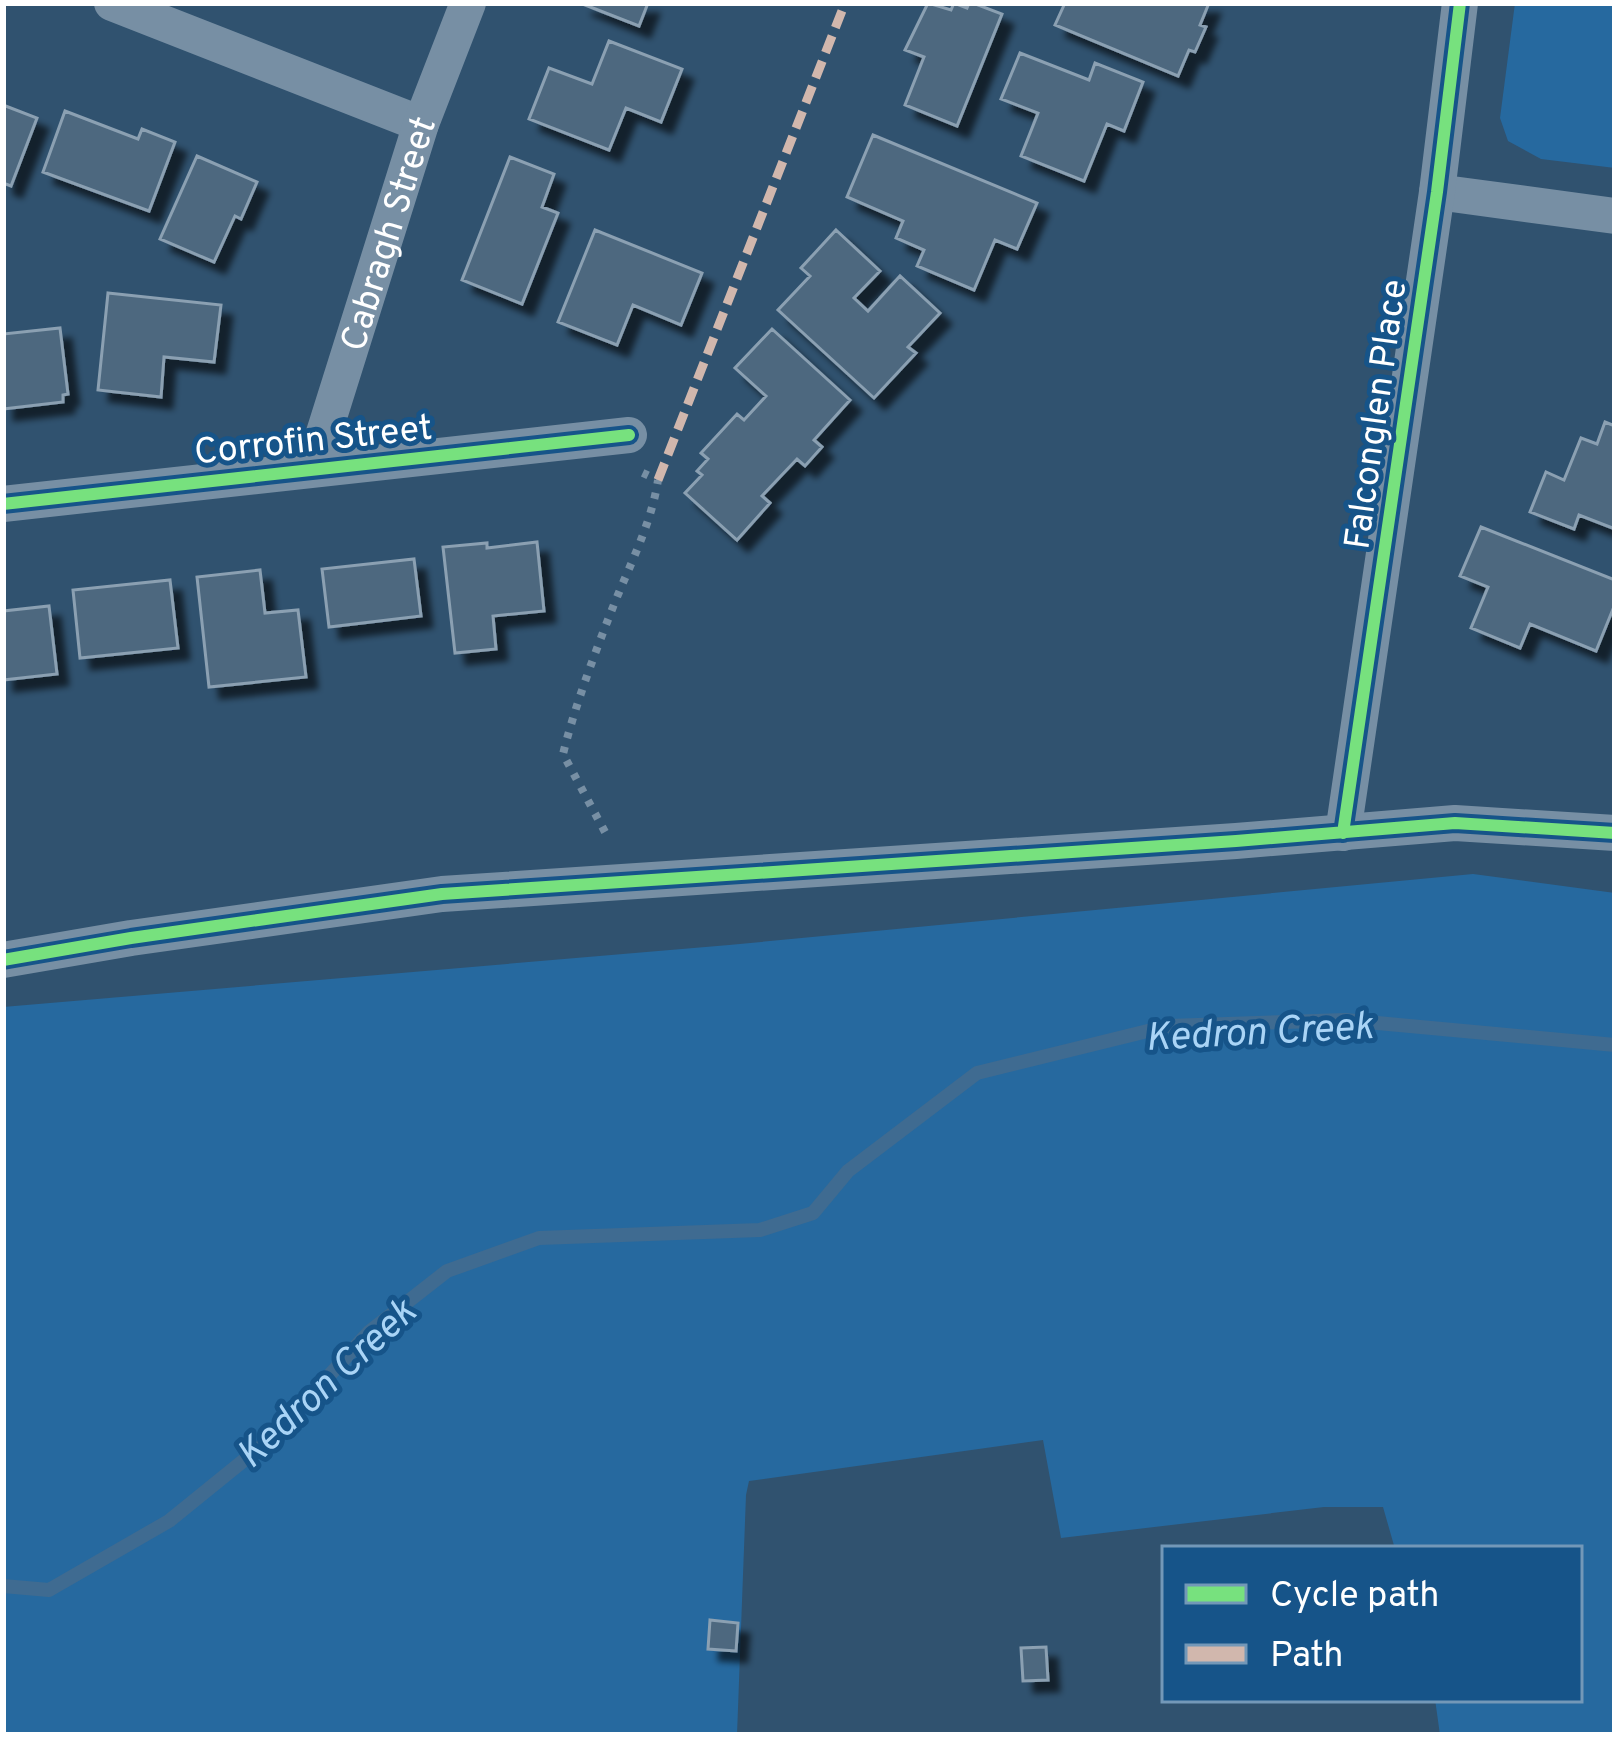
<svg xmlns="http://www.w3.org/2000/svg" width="1618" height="1738" font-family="Overpass,sans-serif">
	<defs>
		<filter id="shadow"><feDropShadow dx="11" dy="11" stdDeviation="3" flood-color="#0009"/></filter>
	</defs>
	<rect width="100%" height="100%" fill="#30526f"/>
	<path fill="#26699f" d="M 1515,3 L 1615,3 L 1615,168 L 1541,159 L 1508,141 L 1500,118 Z
		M 1473,874 L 1615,893 L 1615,1735 L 1440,1735 L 1435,1699 L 1579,1699 L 1579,1549 L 1395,1549 L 1383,1507 L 1324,1507 L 1061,1538 L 1043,1440 L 749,1481 L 746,1495 L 737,1735 L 3,1735 L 3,1007 L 729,945 Z"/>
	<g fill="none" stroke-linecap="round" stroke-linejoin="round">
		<path stroke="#3f6b91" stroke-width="14" d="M 3,1586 L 49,1590 L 169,1521 L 274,1436 L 369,1332 L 447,1271 L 539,1238 L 760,1230 L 813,1213 L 848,1171 L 977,1073 L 1168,1026 L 1345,1020 L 1615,1045"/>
	</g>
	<path fill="#4d687f" stroke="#8ba0b2" stroke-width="3" filter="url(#shadow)" d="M 580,3 L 648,3 L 639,26 Z
		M 928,3 L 951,10 L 954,3 L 967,8 L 969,3 L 973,3 L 1002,14 L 957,126 L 905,105 L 924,57 L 905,50 Z
		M 1065,3 L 1209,3 L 1200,25 L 1206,27 L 1195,52 L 1189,50 L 1178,76 L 1055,25 Z
		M 609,41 L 682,69 L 661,122 L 626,108 L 609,150 L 529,119 L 549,68 L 592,84 Z
		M 1020,53 L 1089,80 L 1095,63 L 1143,82 L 1124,131 L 1107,124 L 1084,181 L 1021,156 L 1038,113 L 1001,99 Z
		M 3,105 L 37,118 L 11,186 L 3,183 Z
		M 65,111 L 138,139 L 142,129 L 175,142 L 149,211 L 43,172 Z
		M 873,135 L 1037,203 L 1017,249 L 995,240 L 974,290 L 917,266 L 924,250 L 896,238 L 903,221 L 847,197 Z
		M 197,156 L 257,182 L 241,219 L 235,216 L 214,262 L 160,239 Z
		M 510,157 L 554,174 L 542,207 L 558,213 L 522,304 L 462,280 Z
		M 595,230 L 702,273 L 681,325 L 633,305 L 617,345 L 558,322 Z
		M 836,230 L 880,271 L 854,298 L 868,311 L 900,276 L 940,313 L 908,347 L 916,353 L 874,398 L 778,310 L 810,276 L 801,268 Z
		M 108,293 L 221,305 L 214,362 L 164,357 L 161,397 L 98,390 Z
		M 60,328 L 68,394 L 63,395 L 63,402 L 3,409 L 3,334 Z
		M 772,329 L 850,400 L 814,440 L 822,447 L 805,466 L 797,459 L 762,496 L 770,503 L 737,540 L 685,493 L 702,475 L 697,471 L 708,459 L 701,453 L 737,414 L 744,420 L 766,396 L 735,368 Z
		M 1605,422 L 1615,426 L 1615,529 L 1579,515 L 1574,529 L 1530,512 L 1546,472 L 1564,480 L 1581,438 L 1597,444 Z
		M 1481,527 L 1615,580 L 1615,604 L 1596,651 L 1530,624 L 1520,648 L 1471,628 L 1488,587 L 1460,576 Z
		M 537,542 L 544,611 L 493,616 L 496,649 L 455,653 L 443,547 L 487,543 L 487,548 Z
		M 414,559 L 421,616 L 329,627 L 322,569 Z
		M 260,570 L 265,613 L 298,610 L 306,677 L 209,687 L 197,577 Z
		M 170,580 L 178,648 L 80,658 L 73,590 Z
		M 49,606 L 57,674 L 3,680 L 3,607 L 3,611 Z
		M 710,1620 L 738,1623 L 736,1651 L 708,1649 Z
		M 1046,1647 L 1048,1680 L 1023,1681 L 1021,1648 Z"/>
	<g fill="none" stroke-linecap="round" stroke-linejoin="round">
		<path stroke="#778fa4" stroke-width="8" stroke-dasharray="6 9" stroke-linecap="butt" d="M 605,832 L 563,754 C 575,706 593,658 611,612 C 628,568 651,526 658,480 L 641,472"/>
		<g stroke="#778fa4" stroke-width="36">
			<path d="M 112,3 L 421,124"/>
			<path d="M 1437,192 L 1615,216"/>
			<path id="s1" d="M 313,468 L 421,124 L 468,3"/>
			<path d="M 3,504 L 629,435"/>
			<path d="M 1343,833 L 1437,192 L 1460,3"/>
			<path d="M 3,960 L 131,938 L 442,894 L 1236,841 L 1455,823 L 1615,833"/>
		</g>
		<path stroke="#d1b7ad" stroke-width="9" stroke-dasharray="18 9" stroke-linecap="butt" d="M 658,480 L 845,3"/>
		<g stroke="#165489" stroke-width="20">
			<path id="cycleway" d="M 3,504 L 629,435
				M 1343,833 L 1437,192 L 1460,3
				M 3,960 L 131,938 L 442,894 L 1236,841 L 1455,823 L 1615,833"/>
		</g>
		<use href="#cycleway" stroke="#77e17e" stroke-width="12"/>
	</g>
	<g text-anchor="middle" stroke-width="10" stroke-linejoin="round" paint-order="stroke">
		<g font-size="36" fill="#fff" stroke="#165489">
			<text dy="13" stroke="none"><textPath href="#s1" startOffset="246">Cabragh Street</textPath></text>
			<text transform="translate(1374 414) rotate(-82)" y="13">Falconglen Place</text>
			<text transform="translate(313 438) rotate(-6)" y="13">Corrofin Street</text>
		</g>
		<g font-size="39" font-style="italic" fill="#a9d4f6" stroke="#165489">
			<text transform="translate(1259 1030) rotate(-3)" y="14">Kedron Creek</text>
			<text transform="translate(325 1382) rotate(-43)" y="14">Kedron Creek</text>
		</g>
	</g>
	<rect width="1618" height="1738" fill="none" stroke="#ffffff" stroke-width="12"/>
	<rect x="1162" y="1546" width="420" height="156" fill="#165489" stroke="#7398b8" stroke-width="3"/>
	<rect x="1186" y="1585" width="60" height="18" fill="#77e17e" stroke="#7398b8" stroke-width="3"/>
	<text x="1270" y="1606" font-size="36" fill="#ffffff">Cycle path</text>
	<rect x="1186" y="1645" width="60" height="18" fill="#d1b7ad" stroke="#7398b8" stroke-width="3"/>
	<text x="1270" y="1666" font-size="36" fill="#ffffff">Path</text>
</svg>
